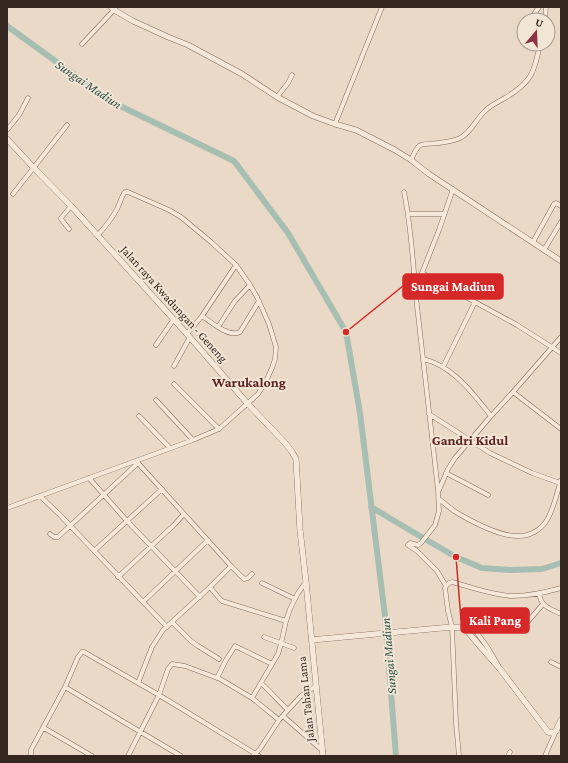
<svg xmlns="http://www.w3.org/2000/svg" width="568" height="763" font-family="'Crimson Pro',serif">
	<rect width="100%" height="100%" fill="#ead9c6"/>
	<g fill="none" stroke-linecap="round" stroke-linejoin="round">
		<path stroke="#a7beb3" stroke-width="6" d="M 7,26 L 112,102 L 234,161 L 288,233 L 346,332 L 360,413 L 385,616 L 396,756
			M 371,507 L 413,532 L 456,557 L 482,568 L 510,570 L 542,569 L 561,563"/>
		<g stroke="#846b5d" stroke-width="5">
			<path id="minor" d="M 530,20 L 539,7
				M 545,20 L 546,7
				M 82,44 L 114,10 L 116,7
				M 277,97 L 288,83 L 292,75
				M 335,124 L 382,7
				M 7,130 L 19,115 L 28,98
				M 411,160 C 413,156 415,150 419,146 C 422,143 434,144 439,143 C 446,142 454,141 460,138 C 471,133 476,119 485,111 C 491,105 498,102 505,98 C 532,82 534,73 540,44
				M 453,189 L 439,230 L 422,273 L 517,325 L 561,353
				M 404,192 C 412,230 413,268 417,306 C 424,368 431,429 438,490 L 439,511 L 435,525 L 421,543 L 418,545 L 410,543 L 408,545 L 417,551 L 437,571 L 446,586 L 445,588 L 448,611 L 452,627 L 456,723 L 459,756
				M 13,194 L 67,125
				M 409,214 L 444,214
				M 69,229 L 61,219 L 61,218 L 71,206
				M 533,242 L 554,204 L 556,203 L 561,206
				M 544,250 L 561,222
				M 202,316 C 211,322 229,338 240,332 L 259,301
				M 218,327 L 235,301 L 250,285
				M 187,334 L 202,316 L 236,265
				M 156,345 L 174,319
				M 423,359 C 426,360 431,361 435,363 C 458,373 475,396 491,416
				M 174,366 L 190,337
				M 443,367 L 475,302
				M 174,384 L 219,429
				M 513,392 L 561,429
				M 156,400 L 193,440
				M 429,414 L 490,453 L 532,473 L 560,483
				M 139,416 L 170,448
				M 446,473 L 488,495
				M 89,478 L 127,521 L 200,597
				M 439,490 L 448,469 L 455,458 L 491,416 L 513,392 L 561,337
				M 40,496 L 60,515 L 167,627
				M 439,499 C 445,504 452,510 459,514 C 473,522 502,537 519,536 C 530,536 541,530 547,520 C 554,508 557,493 561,480
				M 7,508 L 89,478 L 193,440 L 219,429 L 258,394 L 267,379 L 272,368 L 275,359 L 276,347 L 269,324 L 257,297 L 250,285 L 236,265 L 211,242 L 181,217 L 169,210 L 128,192 L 125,192 C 121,197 120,204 117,209 C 112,219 105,227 98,235
				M 50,534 L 54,537 L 58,537 L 138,463 L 137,461
				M 94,551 L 162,489
				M 231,566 L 244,579 L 248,578 L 252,574
				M 118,577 L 174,525 L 184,514
				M 262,583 L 295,599
				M 446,586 L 449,583 L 452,582 C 471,587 492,595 512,596 C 526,596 547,592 561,588
				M 210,587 L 219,598 L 222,601 L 286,621
				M 539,593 C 541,607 549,608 561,614
				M 143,602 L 208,540
				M 172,622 L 191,641 L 198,646 L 219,659
				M 524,626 L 543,604
				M 477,633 L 488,648 L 498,665
				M 264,637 L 294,648
				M 551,662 L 561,667
				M 217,678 L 226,660 L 235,646 L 272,664
				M 138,683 L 152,647 L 163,630 L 210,587 L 231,566 L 138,463
				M 261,683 C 270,691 278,701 288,710
				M 65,687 L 181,756
				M 252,698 L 278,654 L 281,644 L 286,621 L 290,609 L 298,593 L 306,582
				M 283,716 L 323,751
				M 44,728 L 92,756
				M 31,756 L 31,750 L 65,687 L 78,657 L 82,652 L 84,652 L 159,695 L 259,756
				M 128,756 L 159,695 L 168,669 L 172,664 L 185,666 L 220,679 L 252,698 L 279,720
				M 253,756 L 260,749 L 279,720 L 288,710 L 301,696 L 316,686
				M 508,756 L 510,752
				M 545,756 L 556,731"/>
		</g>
		<g stroke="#846b5d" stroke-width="6">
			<path id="tertiary" d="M 111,7 L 114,10 L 133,21 L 168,37 L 188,45 L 242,74 L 277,97 L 313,116 L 335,124 L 356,130 L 395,150 L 411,160 L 429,174 L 561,261"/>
		</g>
		<g stroke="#664d41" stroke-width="6">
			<path id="secondary" d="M 7,139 L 33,167 L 71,206 L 187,334 L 248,404 L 286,444 L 292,452 L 296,459 L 300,530 L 306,582 L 323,756
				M 311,640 L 452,627 L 461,628 L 468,632 L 473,638 L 500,669 L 548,732 L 551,733 L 556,731 L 561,720"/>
		</g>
		<use href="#minor" stroke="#f6e8d9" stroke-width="4"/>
		<use href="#tertiary" stroke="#f6e8d9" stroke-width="5"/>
		<use href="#secondary" stroke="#f6e8d9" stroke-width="5.5"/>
	</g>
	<g text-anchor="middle" stroke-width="4" stroke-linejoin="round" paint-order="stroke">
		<g font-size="12" fill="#352720" stroke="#f2e5d5">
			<text transform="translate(174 304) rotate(48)" y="4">Jalan raya Kwadungan - Geneng</text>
			<text transform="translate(306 699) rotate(-96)" y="4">Jalan Tahan Lama</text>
		</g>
		<g font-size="13" font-style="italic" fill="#31544c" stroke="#f2e5d5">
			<text transform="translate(89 84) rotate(34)" y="5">Sungai Madiun</text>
			<text transform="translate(388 656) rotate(-95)" y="5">Sungai Madiun</text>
		</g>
		<g font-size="14" font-weight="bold" fill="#5e2523" stroke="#f2e5d5">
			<text x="249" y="387">Warukalong</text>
			<text x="470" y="445">Gandri Kidul</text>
		</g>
	</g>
	<path fill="none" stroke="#d62828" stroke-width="1.5" d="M346 332L403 286M456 557L461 620"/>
	<g fill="#d62828" stroke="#f2e5d5" stroke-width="1.5">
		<circle cx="346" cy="332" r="4"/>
		<circle cx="456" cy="557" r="4"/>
	</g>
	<g fill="#d62828" stroke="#d62828" stroke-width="1.5">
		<rect x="403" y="274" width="100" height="25" rx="4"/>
		<rect x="461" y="608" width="68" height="25" rx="4"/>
	</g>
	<g font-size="13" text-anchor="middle" font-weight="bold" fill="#fff">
		<text x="453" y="291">Sungai Madiun</text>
		<text x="495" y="625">Kali Pang</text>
	</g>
	<rect width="568" height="763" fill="none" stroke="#352720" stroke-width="16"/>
	<g transform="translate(536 32) rotate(19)"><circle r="19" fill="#f2e5d5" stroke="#a6998d"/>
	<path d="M0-3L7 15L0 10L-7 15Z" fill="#8d3343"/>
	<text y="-6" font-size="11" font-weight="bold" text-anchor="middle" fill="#352720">U</text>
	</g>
</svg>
